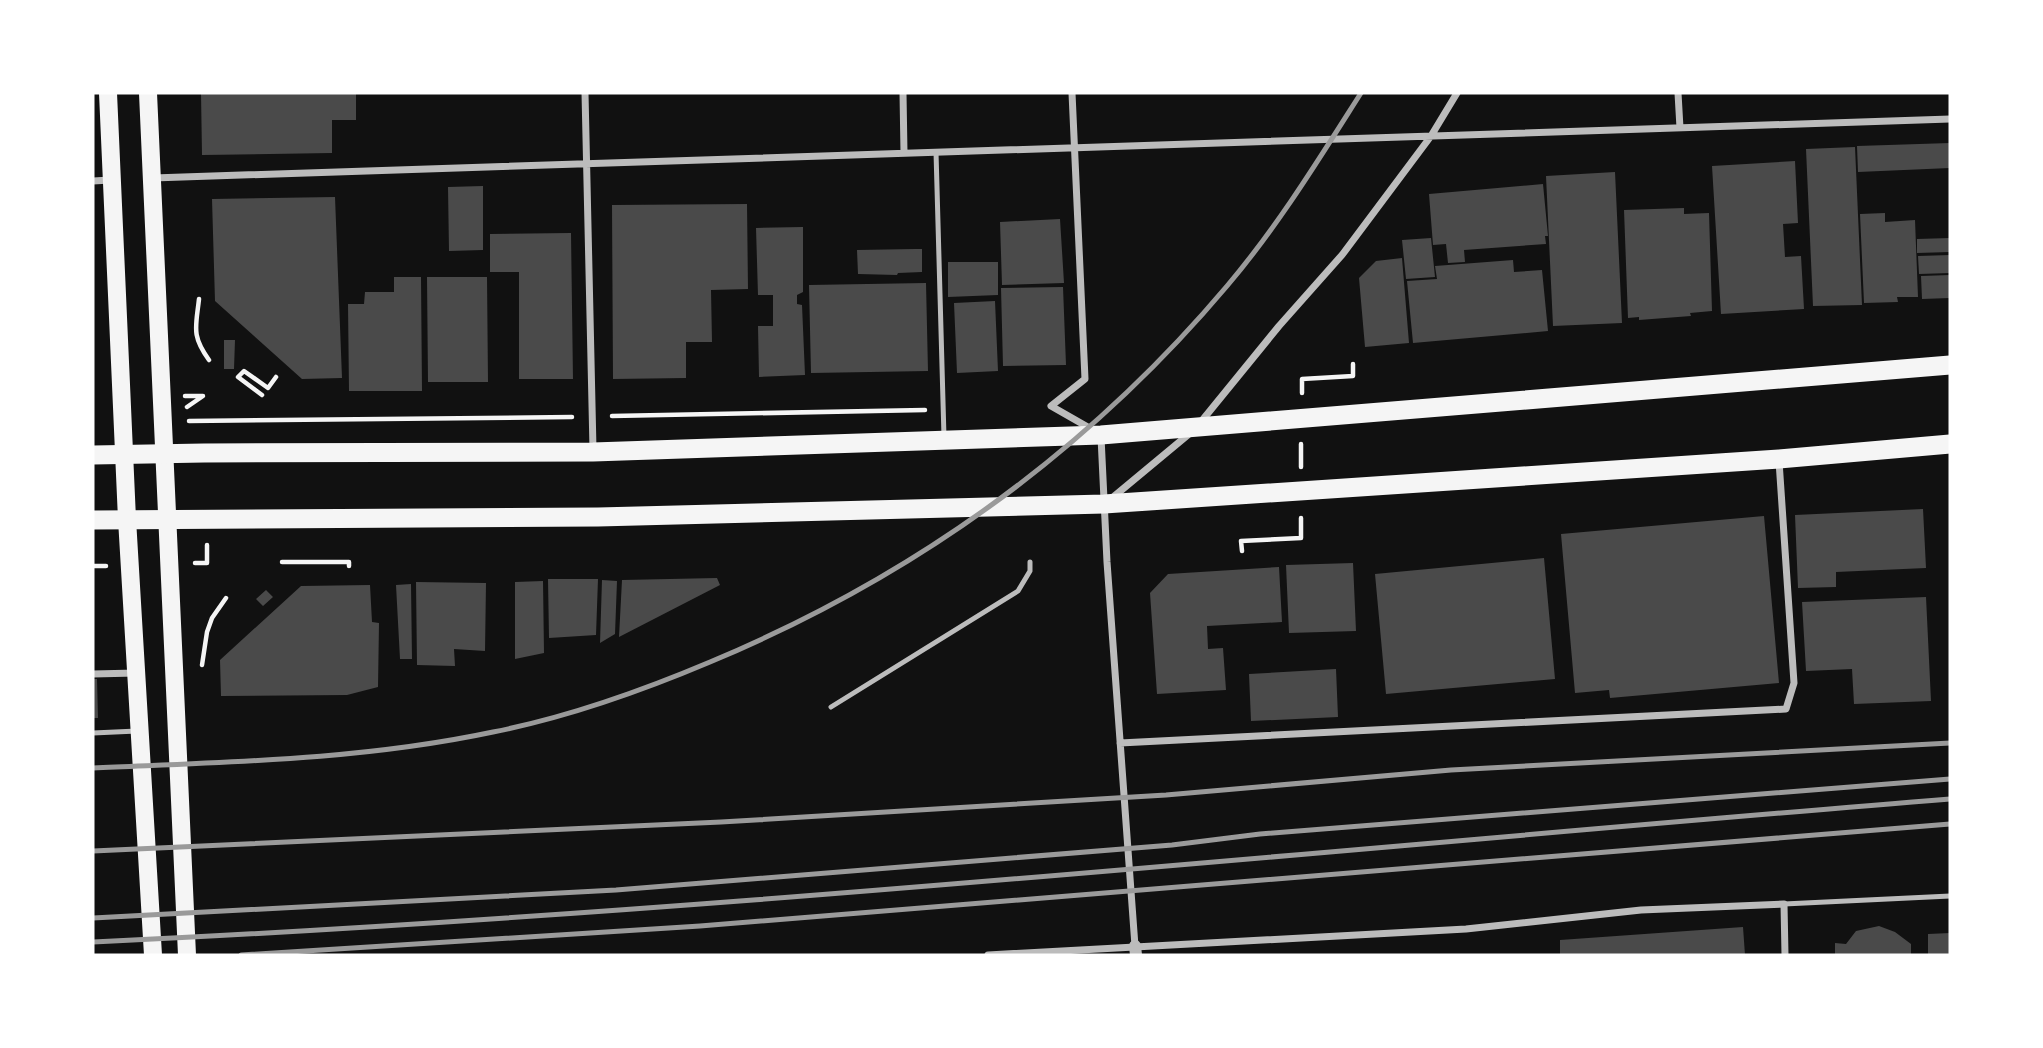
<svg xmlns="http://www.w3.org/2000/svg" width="2043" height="1048" font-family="Commissioner,sans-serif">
	<rect width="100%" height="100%" fill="#111"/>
	<path fill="#4a4a4a" d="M 201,93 L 356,93 L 356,120 L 332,120 L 332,153 L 202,155 Z
		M 1950,143 L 1950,168 L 1858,172 L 1857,146 Z
		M 1855,147 L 1862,305 L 1813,306 L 1806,149 Z
		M 1795,161 L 1798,223 L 1783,224 L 1785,257 L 1801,256 L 1804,309 L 1721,314 L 1712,166 Z
		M 1615,172 L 1622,323 L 1553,326 L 1546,176 Z
		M 1543,184 L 1548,236 L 1545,236 L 1546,244 L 1464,250 L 1465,262 L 1448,263 L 1446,244 L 1433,245 L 1429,194 Z
		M 483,186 L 483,250 L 449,251 L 448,187 Z
		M 335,197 L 342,378 L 302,379 L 215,301 L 212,199 Z
		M 747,204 L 748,289 L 711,290 L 712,342 L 686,342 L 686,378 L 613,379 L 612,205 Z
		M 1684,208 L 1684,214 L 1709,213 L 1712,311 L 1690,313 L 1691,316 L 1639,320 L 1639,317 L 1628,318 L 1624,210 Z
		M 1885,213 L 1885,222 L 1915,220 L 1918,297 L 1897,297 L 1898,302 L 1864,303 L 1860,214 Z
		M 1060,219 L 1064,283 L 1002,285 L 1000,222 Z
		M 803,227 L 803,292 L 797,295 L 797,304 L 802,305 L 805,375 L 759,377 L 758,326 L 773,326 L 773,295 L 758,295 L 756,228 Z
		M 571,233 L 573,379 L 519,379 L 519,272 L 490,272 L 490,234 Z
		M 1431,238 L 1435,277 L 1406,279 L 1402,240 Z
		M 1950,238 L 1950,252 L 1917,253 L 1917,239 Z
		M 915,249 L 922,249 L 922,272 L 898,273 L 897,275 L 858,274 L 857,250 Z
		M 1950,255 L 1950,273 L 1919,274 L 1918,256 Z
		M 1402,258 L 1409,343 L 1365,347 L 1359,278 L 1376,261 Z
		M 1513,260 L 1514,272 L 1542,270 L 1548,331 L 1413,343 L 1407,281 L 1437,279 L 1435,266 Z
		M 948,262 L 998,262 L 998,295 L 948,297 Z
		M 1950,275 L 1950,298 L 1922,299 L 1921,276 Z
		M 394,277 L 421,277 L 422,391 L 349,391 L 348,304 L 364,304 L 365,292 L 394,292 Z
		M 427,277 L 487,277 L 488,382 L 428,382 Z
		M 926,283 L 928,371 L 811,373 L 809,285 Z
		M 1063,287 L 1066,365 L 1003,366 L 1001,288 Z
		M 995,301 L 998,371 L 957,373 L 954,303 Z
		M 224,340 L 235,340 L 234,369 L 224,369 Z
		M 1923,509 L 1926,568 L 1836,572 L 1836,587 L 1798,588 L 1795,515 Z
		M 1764,516 L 1779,683 L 1610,698 L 1609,690 L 1575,693 L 1561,534 Z
		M 1544,558 L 1555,679 L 1386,694 L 1375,574 Z
		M 1353,563 L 1356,631 L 1289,633 L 1286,565 Z
		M 1279,567 L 1282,622 L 1207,626 L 1208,649 L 1223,648 L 1226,690 L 1157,694 L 1150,593 L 1168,574 Z
		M 717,578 L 720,585 L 619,637 L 622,580 Z
		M 548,579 L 598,579 L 596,635 L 549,638 Z
		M 602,580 L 617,581 L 615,634 L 600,643 Z
		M 543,581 L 544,653 L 515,659 L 515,582 Z
		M 416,582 L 486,583 L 485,651 L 454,649 L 455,666 L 417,665 Z
		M 411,584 L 412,659 L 400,659 L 396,585 Z
		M 370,585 L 372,622 L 379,623 L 378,687 L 347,695 L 221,696 L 220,660 L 301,586 Z
		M 266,590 L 273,597 L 263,606 L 256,599 Z
		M 1926,597 L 1931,701 L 1854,704 L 1852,669 L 1806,671 L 1802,602 Z
		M 1336,669 L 1338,717 L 1251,721 L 1249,674 Z
		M 93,679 L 97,679 L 98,718 L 93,718 Z
		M 1879,926 L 1895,932 L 1911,944 L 1911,955 L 1835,955 L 1835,943 L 1846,944 L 1856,931 Z
		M 1743,927 L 1745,955 L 1560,955 L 1560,940 Z
		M 1950,933 L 1950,955 L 1928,955 L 1928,934 Z"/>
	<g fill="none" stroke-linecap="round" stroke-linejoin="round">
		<path stroke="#f5f5f5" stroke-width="4.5" d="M 199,299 C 196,327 191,335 209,360
			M 1302,393 L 1302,379 L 1353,376 L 1353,364
			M 262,395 L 238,377 L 244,371 L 268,388 L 276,377
			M 185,396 L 203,396 L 187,407
			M 612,416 L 925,410
			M 189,421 L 572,417
			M 1301,467 L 1301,444
			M 1242,551 L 1241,541 L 1301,538 L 1301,518
			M 282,562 L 349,562 L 349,566
			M 195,563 L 207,563 L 207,545
			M 93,566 L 106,566
			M 202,665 L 207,632 L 212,618 L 226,598"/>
		<path stroke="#bcbcbc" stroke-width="5" d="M 936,152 L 944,437
			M 831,707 L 1018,591 L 1030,571 L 1030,562
			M 93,733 L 137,731
			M 1784,904 L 1950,896"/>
		<path stroke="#bcbcbc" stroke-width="7" d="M 585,93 L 593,449
			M 903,93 L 904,153
			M 1072,93 L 1085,379 L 1051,406 L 1093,430
			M 1678,93 L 1680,128
			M 153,178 L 1950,119
			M 93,181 L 110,180
			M 1200,423 L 1279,326 L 1342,255 L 1431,136 L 1457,93
			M 1101,437 L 1107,562 L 1135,946
			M 1112,498 L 1189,434
			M 93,674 L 136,673
			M 1120,743 L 1786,709 L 1794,683 L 1779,461
			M 988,955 L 1466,929 L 1641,910 L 1784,904 L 1785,955"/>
		<path stroke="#bcbcbc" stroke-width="12" d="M 1135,946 L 1136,955"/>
		<path stroke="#f5f5f5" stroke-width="18" d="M 108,93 L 127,519 L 153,955
			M 148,93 L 187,955"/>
		<path stroke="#f5f5f5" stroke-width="19" d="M 93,455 L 204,453 L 593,452 L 1101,435 L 1950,365
			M 93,520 L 598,517 L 1104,504 L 1779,459 L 1950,444"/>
		<path stroke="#9a9a9a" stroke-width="5" d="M 93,768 C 227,762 361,760 493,732 C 569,717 639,692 710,662 C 911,578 1086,453 1227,286 C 1278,226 1319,159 1361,93
			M 93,851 L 721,822 L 1166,795 L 1451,770 L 1950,743
			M 93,918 L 616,890 L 1172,845 L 1260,834 L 1950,779
			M 93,942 C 713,913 1331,849 1950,799
			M 241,955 L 700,926 L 1950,824"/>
	</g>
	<rect width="2043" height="1048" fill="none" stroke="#ffffff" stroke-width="189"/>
</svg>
